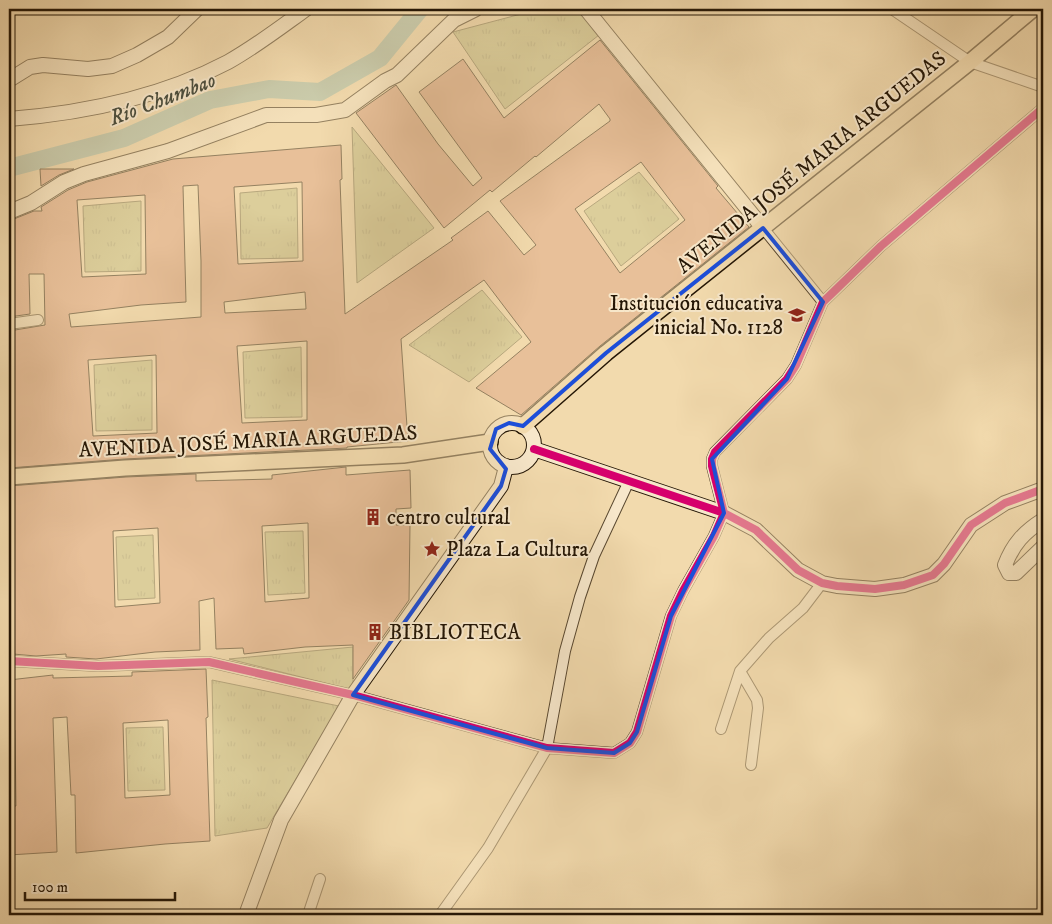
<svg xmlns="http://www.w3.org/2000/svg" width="1052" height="924" font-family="'IM FELL DW Pica',serif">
	<defs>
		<pattern id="park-tufts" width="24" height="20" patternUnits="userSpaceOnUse" patternTransform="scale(1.25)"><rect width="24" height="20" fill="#c0be86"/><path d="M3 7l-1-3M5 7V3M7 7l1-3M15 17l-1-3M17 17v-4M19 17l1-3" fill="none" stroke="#a5a372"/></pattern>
	</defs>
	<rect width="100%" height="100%" fill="#f2daad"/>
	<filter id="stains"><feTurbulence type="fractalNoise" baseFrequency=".004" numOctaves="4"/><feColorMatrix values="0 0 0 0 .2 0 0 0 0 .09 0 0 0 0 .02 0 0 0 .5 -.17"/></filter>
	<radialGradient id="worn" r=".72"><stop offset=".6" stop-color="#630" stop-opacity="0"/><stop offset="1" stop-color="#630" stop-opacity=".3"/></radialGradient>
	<path fill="url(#park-tufts)" stroke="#726a46" d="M 540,9 L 577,9 L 599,35 L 505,109 L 453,32 Z
		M 352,127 L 434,228 L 357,283 Z
		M 639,172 L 679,219 L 621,266 L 584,211 Z
		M 297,188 L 298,258 L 241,259 L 240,193 Z
		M 141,201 L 141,271 L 85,272 L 83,206 Z
		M 482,290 L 522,337 L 469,382 L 409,345 Z
		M 301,347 L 302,417 L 245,418 L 243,352 Z
		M 152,360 L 152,430 L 96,431 L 94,365 Z
		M 303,531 L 305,593 L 268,595 L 265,532 Z
		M 153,535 L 155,598 L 118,600 L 116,537 Z
		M 353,647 L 353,690 L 229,659 Z
		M 212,680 L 339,706 L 267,828 L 215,836 Z
		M 163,727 L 165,790 L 128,791 L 126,728 Z"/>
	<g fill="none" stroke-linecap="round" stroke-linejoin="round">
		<path stroke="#9bbbab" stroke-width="18" d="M 9,168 L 124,138 L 210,100 L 269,89 L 320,92 L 380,58 L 420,9"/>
	</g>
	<path fill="#dba080" stroke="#241605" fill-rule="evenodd" d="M 600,40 L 718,186 L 716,188 L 749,227 L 600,346 L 521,415 L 476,388 L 531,342 L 484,280 L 401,339 L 408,441 L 347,447 L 347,448 L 124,459 L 9,468 L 9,331 L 45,325 L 44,274 L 29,274 L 30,314 L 9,317 L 9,221 L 34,211 L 42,211 L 41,207 L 68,190 L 87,182 L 173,159 L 341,145 L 342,179 L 340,180 L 345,314 L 453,240 L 451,238 L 488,211 L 524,255 L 536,245 L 500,201 L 610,121 L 610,119 L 599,104 L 536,157 L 535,156 L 492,192 L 490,190 L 444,228 L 356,113 L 396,85 L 438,144 L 473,186 L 482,178 L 419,92 L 463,59 L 504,118 ZM 641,162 L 685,220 L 620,273 L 575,209 ZM 302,182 L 303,261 L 238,264 L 234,187 ZM 198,185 L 201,261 L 201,317 L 71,327 L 69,314 L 141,305 L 186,302 L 183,186 ZM 145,195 L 146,274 L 82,277 L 77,200 ZM 305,292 L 306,309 L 225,313 L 224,302 ZM 307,341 L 307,420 L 242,423 L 237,346 ZM 156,355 L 157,433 L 93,436 L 88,360 Z
		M 40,169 L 74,169 L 59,175 L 41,186 Z
		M 346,467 L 346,475 L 410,470 L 411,508 L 396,509 L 396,525 L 410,525 L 409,600 L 353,679 L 353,645 L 305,647 L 244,654 L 243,648 L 216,649 L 214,598 L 199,601 L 200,650 L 155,652 L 96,659 L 66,657 L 66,654 L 36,656 L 13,654 L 9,486 L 126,477 L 196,474 L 196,481 L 272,479 L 272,475 ZM 308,523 L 309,598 L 265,602 L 262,526 ZM 158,528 L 160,603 L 115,607 L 113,531 Z
		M 206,669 L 208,717 L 206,718 L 210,841 L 165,844 L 76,853 L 75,795 L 71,795 L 67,717 L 53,718 L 57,852 L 9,855 L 9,806 L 16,806 L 15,730 L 9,730 L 9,680 L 53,675 L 53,678 L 132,676 L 132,672 ZM 168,720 L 170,795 L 125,798 L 123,723 Z"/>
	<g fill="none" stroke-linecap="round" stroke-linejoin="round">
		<g stroke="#58472f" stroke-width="12">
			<path id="street" d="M 892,9 L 970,62 L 1043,87
				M 763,228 L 823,302
				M 9,324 L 38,320
				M 9,661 L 98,666 L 209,662 L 353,695 L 547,748 L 614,753 L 630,743 L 637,732 L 671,616 L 683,591 L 714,536 L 724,513 L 712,466 L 712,459 L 715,452 L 787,379 L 796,365 L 823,302 L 881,246 L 1043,108
				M 740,671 L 757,700 L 758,708 L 751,765
				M 721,729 L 740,671 L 769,638 L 803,608 L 822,583
				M 308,915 L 320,879
				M 440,915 L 488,848 L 547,748 L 565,651 L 580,597 L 594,556 L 629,481"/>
		</g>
		<g stroke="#241605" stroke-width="16">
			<path id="secondary" d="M 586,9 L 763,228
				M 9,80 L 30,67 L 43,65 L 88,69 L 112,66 L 137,55 L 168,37 L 197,9
				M 9,119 C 85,113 160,98 228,62 C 255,47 281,27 306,9
				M 9,212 L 31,203 L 64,182 L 84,174 L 168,151 L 266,115 L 316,115 L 345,110 L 385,81 L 397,75 L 454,20 L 476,9
				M490 445a22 22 0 1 1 44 0a22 22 0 1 1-44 0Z
				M 534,449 L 724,513 L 756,530 L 798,570 L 822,583 L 837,586 L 875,589 L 904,585 L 933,575 L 944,564 L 971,525 L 1005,503 L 1043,489
				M 1043,520 C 1024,532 1013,544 1005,565 L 1009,573 L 1016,573 L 1043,547
				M 246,915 L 281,820 L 353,695 L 501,486 L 506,467"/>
		</g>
		<g stroke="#241605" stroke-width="18">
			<path id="primary" d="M 523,426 L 606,353 L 970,62 L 1033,9
				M 9,477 L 125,468 L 403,455 L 490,442"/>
		</g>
		<use href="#street" stroke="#f7e7ca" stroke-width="10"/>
		<use href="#secondary" stroke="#f7e7ca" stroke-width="14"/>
		<use href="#primary" stroke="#f2daad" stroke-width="15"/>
		<g stroke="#f7e7ca" stroke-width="11">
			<path id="cycleway" d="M 534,449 L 724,513 L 756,530 L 798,570 L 822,583 L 837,586 L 875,589 L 904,585 L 933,575 L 944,564 L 971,525 L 1005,503 L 1043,489
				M 9,661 L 98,666 L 209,662 L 353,695 L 547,748 L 614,753 L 630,743 L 637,732 L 671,616 L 683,591 L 714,536 L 724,513 L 712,466 L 712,459 L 715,452 L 787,379 L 796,365 L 823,302 L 881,246 L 1043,108"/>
		</g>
		<use href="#cycleway" stroke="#d6006c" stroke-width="8"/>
	</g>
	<path d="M0 0H1052V924H0ZM 763,228 L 823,302 L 787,379 L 712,459 L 724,513 L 671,616 L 637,732 L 630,743 L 614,753 L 547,748 L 353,695 L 501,486 L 506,469 L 490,449 L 496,429 L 509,423 L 523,426 L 606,353 Z" fill="#f2daad" fill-opacity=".55" fill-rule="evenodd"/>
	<path fill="none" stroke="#1d4ed8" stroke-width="4" stroke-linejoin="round" d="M 763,228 L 823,302 L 787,379 L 712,459 L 724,513 L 671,616 L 637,732 L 630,743 L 614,753 L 547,748 L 353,695 L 501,486 L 506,469 L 490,449 L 496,429 L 509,423 L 523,426 L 606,353 Z"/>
	<defs>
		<g id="school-bare" transform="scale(1.35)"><path d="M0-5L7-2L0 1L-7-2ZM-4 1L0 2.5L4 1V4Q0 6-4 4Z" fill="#8f2418" stroke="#f7e7ca" stroke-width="2.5" paint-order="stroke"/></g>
		<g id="building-bare" transform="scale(1.35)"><path d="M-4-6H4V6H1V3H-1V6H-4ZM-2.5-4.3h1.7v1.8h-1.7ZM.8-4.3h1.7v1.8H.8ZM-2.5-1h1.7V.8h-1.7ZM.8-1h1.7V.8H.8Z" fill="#8f2418" stroke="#f7e7ca" stroke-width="2.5" paint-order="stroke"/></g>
		<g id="sight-bare" transform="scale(1.35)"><path d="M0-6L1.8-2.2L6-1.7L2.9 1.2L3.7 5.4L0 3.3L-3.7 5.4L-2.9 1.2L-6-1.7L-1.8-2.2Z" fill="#8f2418" stroke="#f7e7ca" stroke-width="2.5" paint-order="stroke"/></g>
	</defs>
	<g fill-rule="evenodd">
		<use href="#school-bare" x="797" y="315"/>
		<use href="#building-bare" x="373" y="517"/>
		<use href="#sight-bare" x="432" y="549"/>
		<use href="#building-bare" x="375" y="632"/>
	</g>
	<g text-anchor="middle" stroke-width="4" stroke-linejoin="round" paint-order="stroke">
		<g font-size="21" fill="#241605" stroke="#f7e7ca">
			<text transform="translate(811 162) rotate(-39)" y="7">AVENIDA JOSÉ MARIA ARGUEDAS</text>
			<text transform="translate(248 441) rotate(-3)" y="7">AVENIDA JOSÉ MARIA ARGUEDAS</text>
		</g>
		<g font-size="21" fill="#241605" stroke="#f7e7ca" text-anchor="start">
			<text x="783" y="310" text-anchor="end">Institución educativa<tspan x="783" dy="24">inicial No. 1128</tspan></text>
			<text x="387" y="524">centro cultural</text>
			<text x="446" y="556">Plaza La Cultura</text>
			<text x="389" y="639">BIBLIOTECA</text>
		</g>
		<g font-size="22" font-style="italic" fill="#4e503f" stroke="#f7e7ca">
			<text transform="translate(162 98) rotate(-21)" y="8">Río Chumbao</text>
		</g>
	</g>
	<rect width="1052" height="924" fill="none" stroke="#f2daad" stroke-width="30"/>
	<rect x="10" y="10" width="1032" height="904" fill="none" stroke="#241605" stroke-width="2.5"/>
	<rect x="15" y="15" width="1022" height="894" fill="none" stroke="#241605"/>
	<path d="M25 892v8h150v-8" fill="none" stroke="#241605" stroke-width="2.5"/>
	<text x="32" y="892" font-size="15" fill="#241605" stroke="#f7e7ca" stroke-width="4" paint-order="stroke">100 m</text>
	<rect width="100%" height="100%" filter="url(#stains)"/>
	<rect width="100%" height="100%" fill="url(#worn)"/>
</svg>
